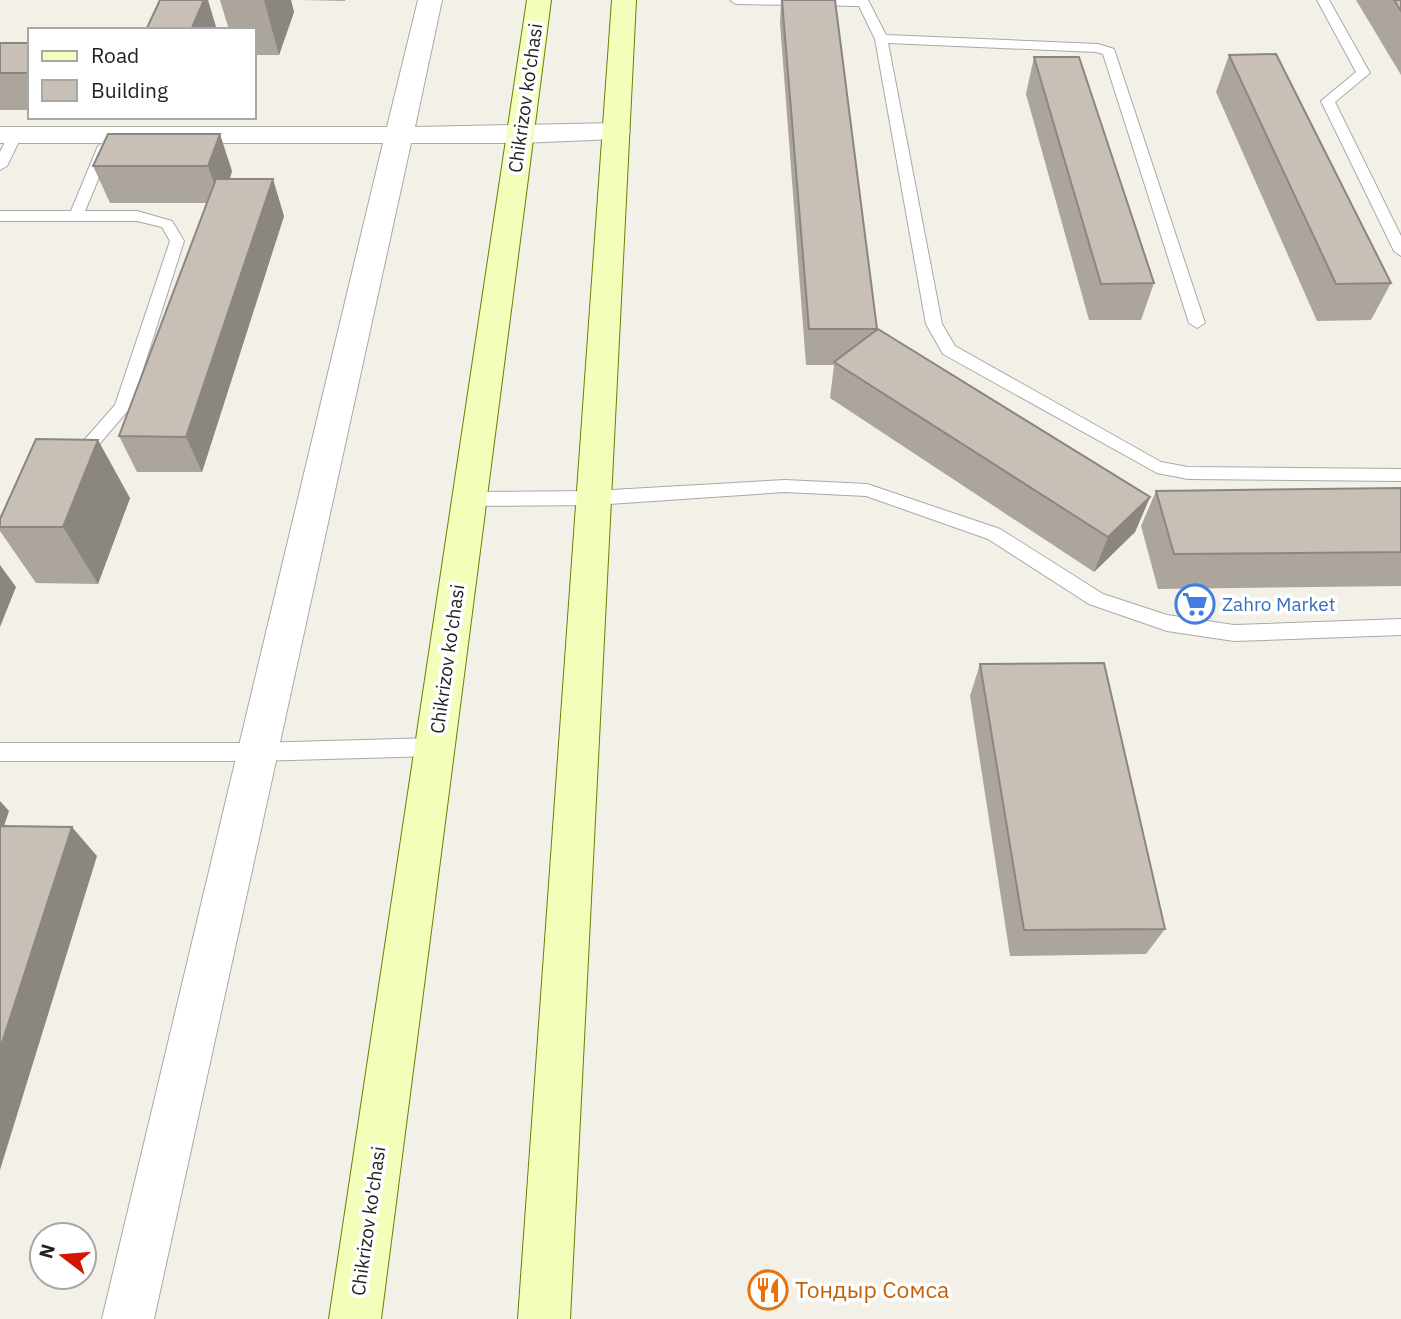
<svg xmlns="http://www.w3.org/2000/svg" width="1401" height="1319" font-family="'IBM Plex Sans',sans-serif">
	<rect width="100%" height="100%" fill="#f3f0e8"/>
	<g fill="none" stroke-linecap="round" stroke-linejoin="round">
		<g stroke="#a9a9a9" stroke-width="2">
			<path id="service" d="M 730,0 L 868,0 L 886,35 L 1098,44 L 1114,49 L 1205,323 L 1197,328 L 1189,323 L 1103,54 L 1096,52 L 888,43 L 942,324 L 955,346 L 1161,462 L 1188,467 L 1401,469 L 1401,481 L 1188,479 L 1157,473 L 943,354 L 926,324 L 875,39 L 859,6 L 736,4 Z
				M 1317,0 L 1329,0 L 1370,73 L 1335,102 L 1401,236 L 1401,256 L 1394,251 L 1321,101 L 1356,72 Z
				M 15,131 L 22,135 L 7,166 L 0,170 L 0,152 L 10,132 Z
				M 105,142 L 112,146 L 85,211 L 137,211 L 172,221 L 184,241 L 131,407 L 83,463 L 71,463 L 68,459 L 71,455 L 115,405 L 170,241 L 162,227 L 137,221 L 0,221 L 0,211 L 71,211 L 98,146 Z
				M 785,480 L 867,484 L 1000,529 L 1103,594 L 1167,615 L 1234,625 L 1401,619 L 1401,635 L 1234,641 L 1167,631 L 1089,604 L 988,539 L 866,496 L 785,492 L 594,505 L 469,506 L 463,504 L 460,499 L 463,494 L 469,492 L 594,491 Z
				M 434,738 L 441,741 L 444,747 L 441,753 L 434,756 L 256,761 L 0,761 L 0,743 L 256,743 Z"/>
		</g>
		<g stroke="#a9a9a9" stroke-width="2">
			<path id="minor" d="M 418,0 L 442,0 L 415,127 L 616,123 L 626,125 L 630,131 L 626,137 L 616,139 L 520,143 L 411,143 L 154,1319 L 102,1319 L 383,143 L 0,143 L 0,127 L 387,127 Z"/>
		</g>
		<g stroke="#668200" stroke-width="2">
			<path id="secondary" d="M 527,0 L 551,0 L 381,1319 L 329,1319 Z
				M 612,0 L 636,0 L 570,1319 L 518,1319 Z"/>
		</g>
		<use href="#service" fill="#fff" fill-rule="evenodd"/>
		<use href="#minor" fill="#fff" fill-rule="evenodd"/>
		<use href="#secondary" fill="#f3febb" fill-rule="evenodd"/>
	</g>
	<path fill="#aca59d" d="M 220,0 L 291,0 L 294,12 L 279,55 L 254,55 L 254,30 L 229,30 Z
		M 301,0 L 345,0 L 345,1 Z
		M 781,0 L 835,0 L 876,331 L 1150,497 L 1135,532 L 1094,572 L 830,398 L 834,365 L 806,365 L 780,23 Z
		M 1356,0 L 1401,0 L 1401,75 Z
		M 0,43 L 30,43 L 30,110 L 0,110 Z
		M 1229,55 L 1391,283 L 1371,320 L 1317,321 L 1216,92 Z
		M 1034,57 L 1154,283 L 1141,320 L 1089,320 L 1026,94 Z
		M 108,134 L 232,171 L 230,179 L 284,216 L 202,472 L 137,472 L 119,436 L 207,203 L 110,203 L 93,166 Z
		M 1401,488 L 1401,586 L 1158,589 L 1141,526 L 1156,491 Z
		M 130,498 L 98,584 L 36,583 L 0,531 L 0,519 Z
		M 980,664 L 1165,929 L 1146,954 L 1010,956 L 970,696 Z"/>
	<path fill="#8c8680" d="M 204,0 L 208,0 L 217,30 L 191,30 Z
		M 264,0 L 291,0 L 294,12 L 279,55 Z
		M 220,134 L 232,171 L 221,203 L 208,166 Z
		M 273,179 L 284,216 L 202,472 L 186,437 Z
		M 98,440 L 130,498 L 98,584 L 63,527 Z
		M 1150,497 L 1135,532 L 1094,572 L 1108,537 Z
		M 0,565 L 16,587 L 0,627 Z
		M 0,801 L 9,811 L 0,838 Z
		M 72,827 L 97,856 L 0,1170 L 0,1049 Z"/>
	<path fill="#c8c0b7" stroke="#8c8680" stroke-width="2" d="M 160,0 L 204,0 L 191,30 L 146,30 Z
		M 782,0 L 835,0 L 877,329 L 809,329 Z
		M 1394,0 L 1401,0 L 1401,11 Z
		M 0,43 L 30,43 L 30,73 L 0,73 Z
		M 1276,54 L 1391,283 L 1336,284 L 1229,55 Z
		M 1034,57 L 1079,57 L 1154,283 L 1101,284 Z
		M 108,134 L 220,134 L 208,166 L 93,166 Z
		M 216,179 L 273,179 L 186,437 L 119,436 Z
		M 878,329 L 1150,497 L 1108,537 L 834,362 Z
		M 36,439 L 98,440 L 63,527 L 0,527 L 0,519 Z
		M 1401,488 L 1401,552 L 1174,554 L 1156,491 Z
		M 1104,663 L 1165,929 L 1024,930 L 980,664 Z
		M 0,826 L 72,827 L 0,1049 Z"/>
	<defs>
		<g id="supermarket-ring" transform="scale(2.0125)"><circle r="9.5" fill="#fff" stroke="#3f7fe0" stroke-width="1.5"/><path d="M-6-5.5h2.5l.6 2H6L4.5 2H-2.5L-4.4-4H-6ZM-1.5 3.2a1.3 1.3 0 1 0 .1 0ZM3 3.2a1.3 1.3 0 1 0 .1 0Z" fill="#3f7fe0"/></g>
		<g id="restaurant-ring" transform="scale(2.0125)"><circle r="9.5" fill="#fff" stroke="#e8710a" stroke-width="1.5"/><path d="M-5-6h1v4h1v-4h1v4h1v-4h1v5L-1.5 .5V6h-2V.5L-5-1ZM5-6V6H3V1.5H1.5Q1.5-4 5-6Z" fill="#e8710a"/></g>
	</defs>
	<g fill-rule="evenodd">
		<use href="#supermarket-ring" x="1195" y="604"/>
		<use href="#restaurant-ring" x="768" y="1290"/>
	</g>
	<g text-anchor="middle" stroke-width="7" stroke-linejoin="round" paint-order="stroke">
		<g font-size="19" fill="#222" stroke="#fff">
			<text transform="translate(525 98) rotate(-82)" y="7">Chikrizov ko'chasi</text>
			<text transform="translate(447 659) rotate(-82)" y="7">Chikrizov ko'chasi</text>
			<text transform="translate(368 1221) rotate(-82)" y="7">Chikrizov ko'chasi</text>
		</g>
		<g font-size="19" fill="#366cbe" stroke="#fff" text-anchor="start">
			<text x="1222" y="611">Zahro Market</text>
		</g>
		<g font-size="23" fill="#c56008" stroke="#fff" text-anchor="start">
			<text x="795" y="1298">Тондыр Сомса</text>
		</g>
	</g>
	<rect x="28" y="28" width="228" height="91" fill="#ffffff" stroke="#a7a7a7" stroke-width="2"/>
	<rect x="42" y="51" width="35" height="10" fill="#f3febb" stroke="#a7a7a7" stroke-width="2"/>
	<text x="91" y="63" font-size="21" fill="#222222">Road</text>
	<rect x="42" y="80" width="35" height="21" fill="#c8c0b7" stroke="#a7a7a7" stroke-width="2"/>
	<text x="91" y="98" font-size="21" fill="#222222">Building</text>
	<g transform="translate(63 1256) rotate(286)"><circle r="33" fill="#ffffff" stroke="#a7a7a7" stroke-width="2"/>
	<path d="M0-5L12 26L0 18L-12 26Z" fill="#d41600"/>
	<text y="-10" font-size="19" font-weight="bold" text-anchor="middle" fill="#222222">N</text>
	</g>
</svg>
